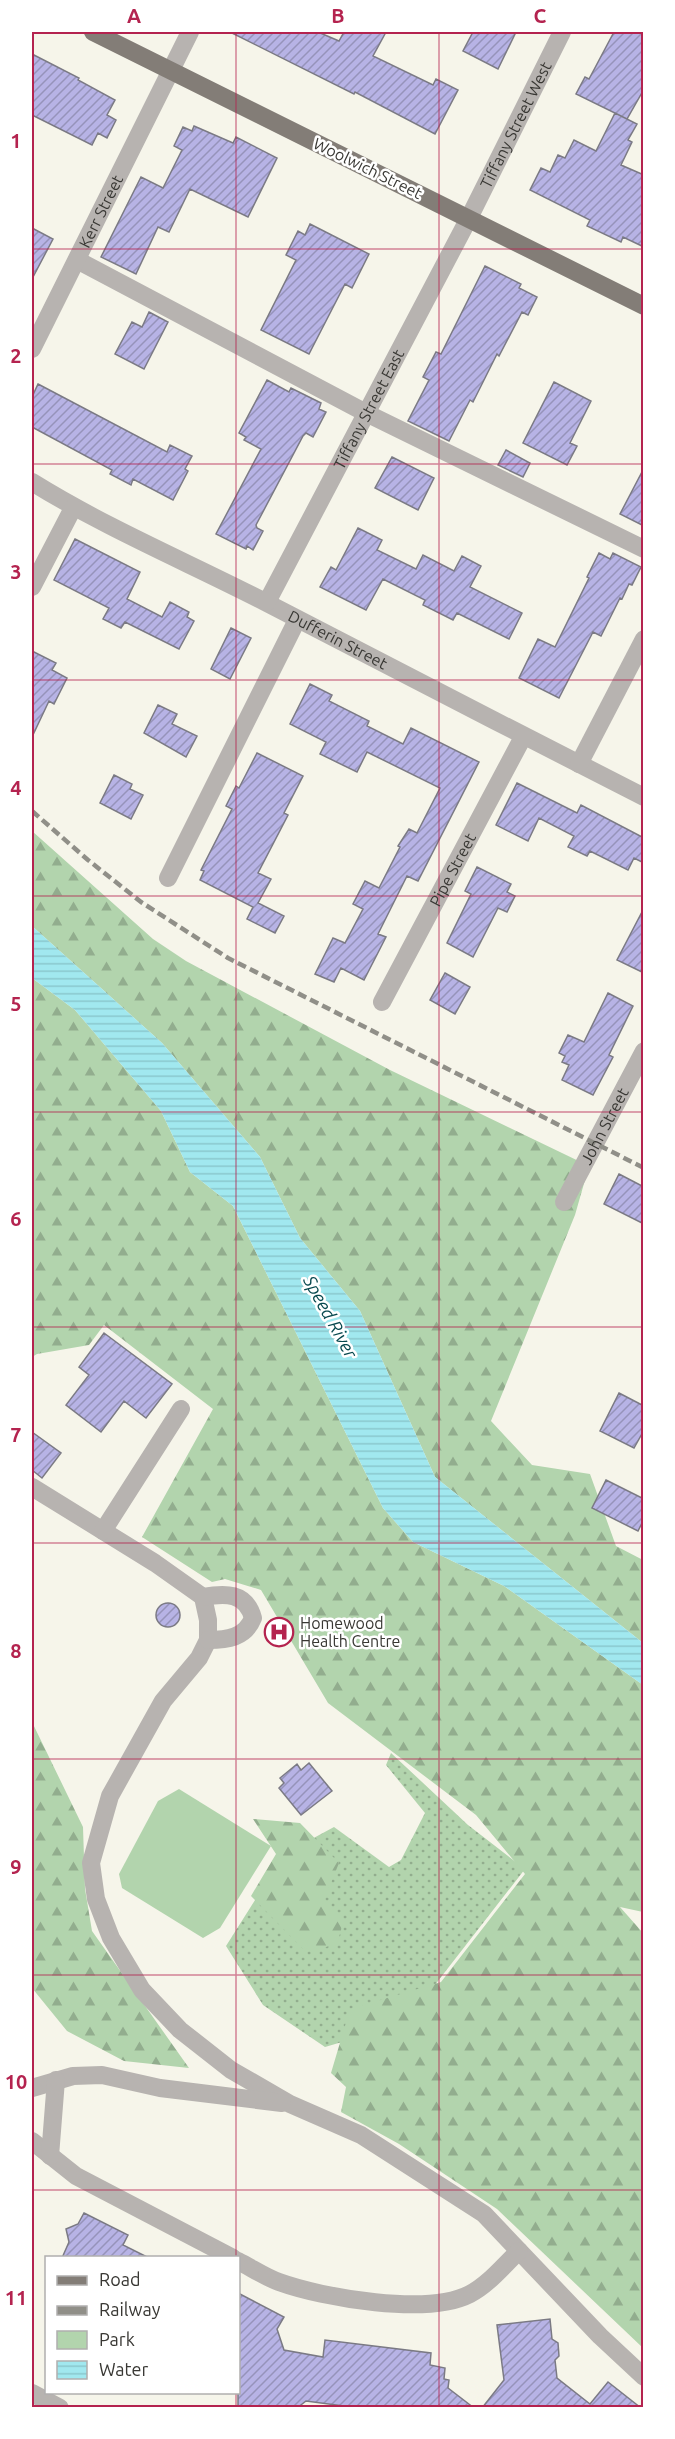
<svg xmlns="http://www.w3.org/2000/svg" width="675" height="2439" font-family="Ubuntu,sans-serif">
	<defs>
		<pattern id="grass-dots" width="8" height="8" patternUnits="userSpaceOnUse" patternTransform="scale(1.5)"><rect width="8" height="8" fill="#b2d4ad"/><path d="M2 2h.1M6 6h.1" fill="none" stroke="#92ad8e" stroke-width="1.8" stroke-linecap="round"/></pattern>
		<pattern id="forest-firs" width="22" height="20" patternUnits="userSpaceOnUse" patternTransform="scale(1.5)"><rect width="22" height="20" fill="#b2d4ad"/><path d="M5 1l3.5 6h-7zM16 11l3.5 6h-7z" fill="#92ad8e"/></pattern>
		<pattern id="water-rules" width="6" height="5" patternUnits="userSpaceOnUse" patternTransform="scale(1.5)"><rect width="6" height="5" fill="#a1e8ef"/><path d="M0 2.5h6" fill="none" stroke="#8bc8ce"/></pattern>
		<pattern id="building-hatch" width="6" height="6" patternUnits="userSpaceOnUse" patternTransform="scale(1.5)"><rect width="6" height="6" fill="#b7b3e5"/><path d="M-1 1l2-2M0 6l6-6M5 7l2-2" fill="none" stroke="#9693ba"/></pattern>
	</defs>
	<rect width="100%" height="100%" fill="#f6f5ea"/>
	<path fill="url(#grass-dots)" d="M 391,1753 L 468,1825 L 525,1869 L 424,1999 L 342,2042 L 325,2047 L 263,2005 L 226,1946 L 284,1854 L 334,1827 L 389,1867 L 401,1860 L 425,1813 L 386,1765 Z"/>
	<path fill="url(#forest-firs)" d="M 32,831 L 153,939 L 186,961 L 390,1070 L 589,1166 L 575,1215 L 491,1421 L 532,1465 L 590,1474 L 616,1546 L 643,1560 L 643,1643 L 435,1477 L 360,1311 L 300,1238 L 260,1157 L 162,1043 L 32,926 Z
		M 32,978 L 75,1010 L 161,1111 L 190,1172 L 233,1206 L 383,1508 L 413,1542 L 504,1586 L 643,1685 L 643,1912 L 620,1907 L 643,1933 L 643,2348 L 497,2209 L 399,2144 L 341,2112 L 346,2087 L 331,2073 L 350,2009 L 441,1982 L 525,1874 L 476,1815 L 328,1703 L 261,1590 L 225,1579 L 212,1582 L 142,1537 L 213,1409 L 104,1325 L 89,1345 L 37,1354 L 32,1357 Z
		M 32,1722 L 83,1827 L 85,1889 L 92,1931 L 189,2068 L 124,2061 L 67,2031 L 32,1988 Z
		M 253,1819 L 300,1823 L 339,1863 L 323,1902 L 342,1923 C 340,1949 327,1946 306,1952 L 251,1896 L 276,1854 Z"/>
	<path fill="#b2d4ad" d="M 179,1789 L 271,1846 L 220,1928 L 203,1938 L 122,1888 L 119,1874 L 158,1801 Z"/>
	<path fill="url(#water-rules)" d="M 32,926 L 162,1043 L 260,1157 L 300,1238 L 360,1311 L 435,1477 L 643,1643 L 643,1685 L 504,1586 L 413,1542 L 383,1508 L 233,1206 L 190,1172 L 161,1111 L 75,1010 L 32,978 Z"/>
	<path fill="url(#building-hatch)" stroke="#7b7a84" stroke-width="1.5" d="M 230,32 L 318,32 L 339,41 L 344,32 L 386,32 L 373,56 L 433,85 L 436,79 L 458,90 L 435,134 L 355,92 L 354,94 Z
		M 473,32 L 516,32 L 498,69 L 463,51 Z
		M 614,32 L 644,32 L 644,89 L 627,119 L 576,94 L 585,77 L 589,79 Z
		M 32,54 L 79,78 L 78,80 L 115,100 L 107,115 L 116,120 L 107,138 L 98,133 L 92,145 L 32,115 Z
		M 615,113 L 637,124 L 628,140 L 632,142 L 621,165 L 644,175 L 644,247 L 623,237 L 621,242 L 587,226 L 590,220 L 530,190 L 541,168 L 550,172 L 558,155 L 565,158 L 574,140 L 596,151 Z
		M 194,126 L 233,143 L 236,137 L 277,158 L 248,217 L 190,189 L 169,232 L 158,227 L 136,274 L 101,257 L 141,177 L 163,188 L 182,150 L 174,146 L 183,127 L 192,131 Z
		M 310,224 L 369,254 L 352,288 L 345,284 L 309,354 L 261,330 L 296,260 L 286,255 L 298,231 L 305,235 Z
		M 32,228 L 53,239 L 32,279 Z
		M 485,266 L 521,284 L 519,288 L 537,297 L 528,315 L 522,312 L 499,356 L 497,354 L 473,402 L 470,400 L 449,441 L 408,421 L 429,380 L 423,377 L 436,352 L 441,354 Z
		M 149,312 L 168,322 L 144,369 L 115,354 L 132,322 L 142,327 Z
		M 267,380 L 289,392 L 291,388 L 321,403 L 319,409 L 326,412 L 313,437 L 306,433 L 303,436 L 256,525 L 257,528 L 263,531 L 253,550 L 247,546 L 246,549 L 216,534 L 261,449 L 244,440 L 246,437 L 239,433 Z
		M 554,382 L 591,401 L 570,443 L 577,446 L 567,465 L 523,443 Z
		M 38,384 L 167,452 L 170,445 L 192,456 L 185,469 L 188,471 L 173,500 L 133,479 L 131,485 L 110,474 L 112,470 L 32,427 L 32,397 Z
		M 506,450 L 530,463 L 523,477 L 498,465 Z
		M 392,457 L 434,478 L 418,510 L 375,488 Z
		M 644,468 L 644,526 L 620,514 Z
		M 358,528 L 382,540 L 377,550 L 416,569 L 423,555 L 454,571 L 462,556 L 481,566 L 470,587 L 522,613 L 509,639 L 457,613 L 453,620 L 423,605 L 425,600 L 383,579 L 366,610 L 320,587 L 331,567 L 336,570 Z
		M 75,539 L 140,572 L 127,599 L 162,617 L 170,602 L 189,612 L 187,617 L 194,621 L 179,649 L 125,622 L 121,628 L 103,619 L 109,608 L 54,580 Z
		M 599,553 L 610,559 L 613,553 L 641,567 L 632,585 L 629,584 L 622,599 L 620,598 L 601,636 L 593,632 L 559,698 L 519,678 L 538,639 L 555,647 L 589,578 L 587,577 Z
		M 231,628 L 251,638 L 230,679 L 211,669 Z
		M 32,651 L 56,663 L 52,670 L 67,678 L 54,704 L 49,701 L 32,737 Z
		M 310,684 L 332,695 L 329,701 L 369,721 L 367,726 L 403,744 L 411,728 L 479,762 L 418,881 L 407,876 L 378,934 L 386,937 L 364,980 L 341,968 L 334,982 L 315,974 L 333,938 L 345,943 L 363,909 L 353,904 L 365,881 L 379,888 L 400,847 L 398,846 L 409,829 L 417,833 L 440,788 L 367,752 L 357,772 L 320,754 L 326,742 L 290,724 Z
		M 158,705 L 177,714 L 172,724 L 197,736 L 186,757 L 144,733 Z
		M 257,753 L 303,776 L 284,813 L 288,815 L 258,873 L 271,879 L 258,903 L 284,916 L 275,933 L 247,919 L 253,907 L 200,880 L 204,871 L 201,870 L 232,809 L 226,806 L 236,786 L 239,788 Z
		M 114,775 L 132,784 L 130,789 L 143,795 L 131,819 L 100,803 Z
		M 517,783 L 577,813 L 581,805 L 644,838 L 644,863 L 634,858 L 628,870 L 590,851 L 587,856 L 568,847 L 574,836 L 539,818 L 528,841 L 496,825 Z
		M 477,867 L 511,884 L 507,892 L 515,896 L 507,912 L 498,908 L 473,957 L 447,943 L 471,894 L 465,891 Z
		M 644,908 L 644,973 L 617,960 Z
		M 445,973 L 470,987 L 455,1014 L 430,1000 Z
		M 608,993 L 633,1006 L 609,1055 L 613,1057 L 593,1095 L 562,1080 L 569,1065 L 562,1062 L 565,1056 L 559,1053 L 568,1035 L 584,1042 Z
		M 619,1174 L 644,1187 L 644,1224 L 604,1204 Z
		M 104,1333 L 172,1384 L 146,1418 L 124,1401 L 101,1432 L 66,1405 L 89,1375 L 79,1367 Z
		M 619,1393 L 644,1406 L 644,1430 L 634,1448 L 600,1431 Z
		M 32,1432 L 61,1453 L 42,1478 L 32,1470 Z
		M 606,1480 L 644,1499 L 644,1519 L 638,1531 L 592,1508 Z
		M156 1615a12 12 0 1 1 24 0a12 12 0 1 1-24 0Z
		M 309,1763 L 332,1791 L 301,1815 L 279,1788 L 284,1783 L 280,1778 L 297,1764 L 301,1770 Z
		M 84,2213 L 128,2235 L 123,2245 L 149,2258 L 62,2258 L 69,2242 L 66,2229 L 78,2224 Z
		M 238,2293 L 284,2317 L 277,2329 L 284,2350 L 323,2357 L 325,2340 L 431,2353 L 430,2365 L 445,2368 L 444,2379 L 449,2380 L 448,2388 L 474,2408 L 359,2408 L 306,2401 L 297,2408 L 238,2408 Z
		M 550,2319 L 552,2339 L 558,2343 L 559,2356 L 555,2360 L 557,2378 L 590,2404 L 608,2382 L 641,2408 L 482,2408 L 504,2380 L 497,2325 Z"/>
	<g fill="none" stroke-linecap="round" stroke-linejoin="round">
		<g stroke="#b7b3b0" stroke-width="18">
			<path d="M 77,260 L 366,413 L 644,549"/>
			<path id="s1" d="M 32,349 L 190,32"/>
			<path id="s2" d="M 32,482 C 106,528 187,562 265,602 C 392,667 517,733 644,797"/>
			<path d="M 32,587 L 73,508"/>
			<path id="s3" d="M 267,602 L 469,218 L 562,32"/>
			<path d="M 579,764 L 644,639"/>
			<path d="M 168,878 L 297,620"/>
			<path id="s4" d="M 382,1002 L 523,737"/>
			<path id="s5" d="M 564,1202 L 644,1051"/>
			<path d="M 32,1487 L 155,1563 L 203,1597 L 208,1620 L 208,1640 L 199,1658 L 163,1701 L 110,1796 L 91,1863 L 96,1899 L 111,1938 L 142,1990 L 180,2030 L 231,2070 L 290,2104 L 361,2135 L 484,2214 L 600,2336 L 644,2377"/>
			<path d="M 103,1531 L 181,1409"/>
			<path d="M 203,1597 C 225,1593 246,1592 253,1618 C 245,1638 227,1640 208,1640"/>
			<path d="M 32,2088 L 73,2076 L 102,2075 L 160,2088 L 282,2103"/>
			<path d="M 32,2141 L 76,2176 L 233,2258"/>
			<path d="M 50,2156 L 56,2080"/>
			<path d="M 238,2261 C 252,2268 265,2277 279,2282 C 323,2298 428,2316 470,2294 C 489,2284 503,2266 519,2251"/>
			<path d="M 32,2393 L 60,2408"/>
		</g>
		<path stroke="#837d77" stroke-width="18" d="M 93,32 L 644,306"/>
		<path stroke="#908f88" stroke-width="4.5" stroke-dasharray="9 4.5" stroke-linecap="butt" d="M 32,811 L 88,860 L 141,902 L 228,958 L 644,1168"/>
	</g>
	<path fill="none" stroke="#b4234f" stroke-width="1.5" stroke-opacity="0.55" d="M 236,32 L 236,2258M 439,32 L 439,2408M 32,249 L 644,249M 32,464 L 644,464M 32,680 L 644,680M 32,896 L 644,896M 32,1112 L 644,1112M 32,1327 L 644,1327M 32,1543 L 644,1543M 32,1759 L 644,1759M 32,1975 L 644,1975M 32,2190 L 644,2190M 236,2392 L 236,2408"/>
	<defs>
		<g id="hospital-ring" transform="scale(1.5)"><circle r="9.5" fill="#fff" stroke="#b4234f" stroke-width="1.5"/><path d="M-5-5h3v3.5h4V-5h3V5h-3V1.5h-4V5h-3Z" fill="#b4234f"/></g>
	</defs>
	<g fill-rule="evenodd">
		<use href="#hospital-ring" x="279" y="1632"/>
	</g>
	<g text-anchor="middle" stroke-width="5" stroke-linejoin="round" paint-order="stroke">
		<g font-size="16" fill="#393834" stroke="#fff">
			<text dy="6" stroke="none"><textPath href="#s3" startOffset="538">Tiffany Street West</textPath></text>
			<text transform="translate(368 168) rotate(26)" y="6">Woolwich Street</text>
			<text dy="6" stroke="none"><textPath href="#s1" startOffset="154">Kerr Street</textPath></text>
			<text dy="6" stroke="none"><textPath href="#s3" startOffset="218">Tiffany Street East</textPath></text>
			<text dy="6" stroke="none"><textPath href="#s2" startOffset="344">Dufferin Street</textPath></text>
			<text dy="6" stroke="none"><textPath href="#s4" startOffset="150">Pipe Street</textPath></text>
			<text dy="6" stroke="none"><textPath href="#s5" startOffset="86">John Street</textPath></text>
		</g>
		<g font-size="16" fill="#393834" stroke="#fff" text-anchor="start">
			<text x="300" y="1629">Homewood<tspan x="300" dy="18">Health Centre</tspan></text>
		</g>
		<g font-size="18" font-style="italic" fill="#08494f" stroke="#fff">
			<text transform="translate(330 1317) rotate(61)" y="6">Speed River</text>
		</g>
	</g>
	<rect width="675" height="2439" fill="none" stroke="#ffffff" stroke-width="66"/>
	<rect x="45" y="2256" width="195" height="138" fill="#ffffff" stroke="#b0afae" stroke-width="1.5"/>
	<rect x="57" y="2276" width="30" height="9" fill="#837d77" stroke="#b0afae" stroke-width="1.5"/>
	<text x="99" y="2286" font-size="18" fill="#393834">Road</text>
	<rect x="57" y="2306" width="30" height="9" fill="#908f88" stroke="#b0afae" stroke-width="1.5"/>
	<text x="99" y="2316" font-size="18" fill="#393834">Railway</text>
	<rect x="57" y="2331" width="30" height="18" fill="#b2d4ad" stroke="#b0afae" stroke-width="1.5"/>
	<text x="99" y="2346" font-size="18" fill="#393834">Park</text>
	<rect x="57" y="2361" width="30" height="18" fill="url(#water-rules)" stroke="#b0afae" stroke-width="1.5"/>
	<text x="99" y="2376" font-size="18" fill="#393834">Water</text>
	<rect x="33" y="33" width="609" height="2373" fill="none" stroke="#b4234f" stroke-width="2"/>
	<g font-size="20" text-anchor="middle" font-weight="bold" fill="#b4234f">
		<text x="134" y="23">A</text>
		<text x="338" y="23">B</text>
		<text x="540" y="23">C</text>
		<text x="16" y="148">1</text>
		<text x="16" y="363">2</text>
		<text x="16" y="579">3</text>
		<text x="16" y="795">4</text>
		<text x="16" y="1011">5</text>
		<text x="16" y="1226">6</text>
		<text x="16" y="1442">7</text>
		<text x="16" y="1658">8</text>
		<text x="16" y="1874">9</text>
		<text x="16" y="2089">10</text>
		<text x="16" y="2305">11</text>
	</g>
</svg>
